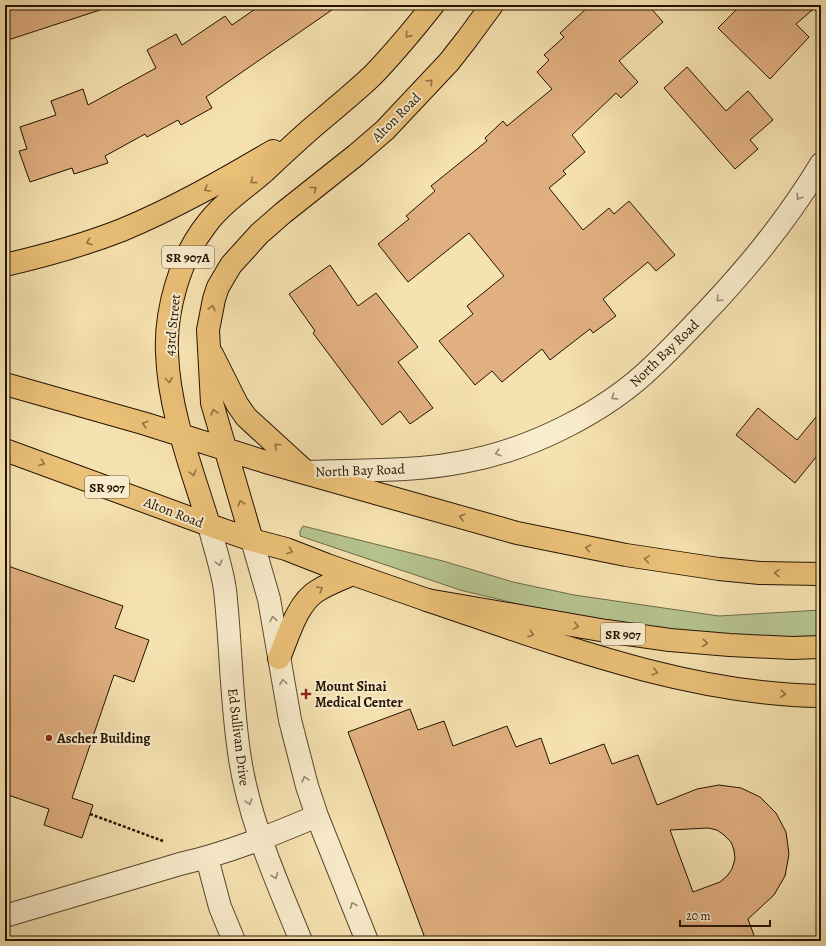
<svg xmlns="http://www.w3.org/2000/svg" width="826" height="946" font-family="Alegreya,serif">
	<rect width="100%" height="100%" fill="#f6e2b0"/>
	<filter id="stains"><feTurbulence type="fractalNoise" baseFrequency=".005" numOctaves="4"/><feColorMatrix values="0 0 0 0 .2 0 0 0 0 .09 0 0 0 0 .02 0 0 0 .5 -.17"/></filter>
	<radialGradient id="worn" r=".72"><stop offset=".6" stop-color="#630" stop-opacity="0"/><stop offset="1" stop-color="#630" stop-opacity=".3"/></radialGradient>
	<path fill="#b6c490" stroke="#6c6b48" d="M 303,526 L 443,561 L 513,582 L 574,595 L 719,616 L 821,610 L 821,640 L 762,640 L 604,623 L 547,611 L 460,590 L 300,536 L 300,531 Z"/>
	<path fill="#e1b081" stroke="#231201" fill-rule="evenodd" d="M 5,5 L 99,5 L 100,10 L 5,41 Z
		M 261,5 L 339,5 L 206,97 L 212,108 L 181,125 L 178,120 L 147,137 L 145,134 L 105,156 L 108,163 L 74,174 L 72,168 L 30,182 L 19,151 L 27,149 L 20,127 L 56,115 L 51,101 L 83,89 L 88,105 L 156,68 L 147,50 L 176,34 L 182,45 L 225,16 L 232,25 Z
		M 590,5 L 648,5 L 663,22 L 619,61 L 638,82 L 621,98 L 616,93 L 572,135 L 585,152 L 563,171 L 566,174 L 549,188 L 583,230 L 609,208 L 614,214 L 629,201 L 675,255 L 656,271 L 648,262 L 603,299 L 616,316 L 593,333 L 590,329 L 550,360 L 542,349 L 502,382 L 492,371 L 475,385 L 439,341 L 473,314 L 467,306 L 504,276 L 469,233 L 408,282 L 378,244 L 409,219 L 406,216 L 435,191 L 431,186 L 487,141 L 485,138 L 503,121 L 507,126 L 552,89 L 537,72 L 549,60 L 544,55 L 564,37 L 560,33 Z
		M 741,5 L 818,5 L 796,24 L 809,37 L 770,79 L 718,28 Z
		M 687,67 L 726,111 L 748,91 L 773,120 L 750,140 L 758,149 L 735,169 L 664,88 Z
		M 330,265 L 358,306 L 376,293 L 418,347 L 398,362 L 433,408 L 410,424 L 400,411 L 382,425 L 313,333 L 315,331 L 289,294 Z
		M 758,408 L 797,440 L 821,411 L 821,451 L 795,483 L 736,435 Z
		M 5,565 L 123,606 L 115,628 L 149,640 L 134,682 L 114,675 L 72,798 L 93,805 L 82,838 L 44,825 L 49,809 L 5,794 Z
		M 410,709 L 418,730 L 444,721 L 453,746 L 507,726 L 516,747 L 541,738 L 550,764 L 604,744 L 612,764 L 638,755 L 657,805 L 697,789 L 719,785 L 741,788 L 760,797 L 776,813 L 786,832 L 789,854 L 785,876 L 774,895 L 748,919 L 756,941 L 426,941 L 348,732 ZM 708,828 L 717,830 L 724,835 L 731,842 L 734,850 L 735,859 L 732,869 L 727,876 L 720,882 L 693,892 L 670,830 Z"/>
	<g fill="none" stroke-linecap="round" stroke-linejoin="round">
		<g stroke="#58462d" stroke-width="24">
			<path id="minor" d="M 307,472 C 359,470 412,472 463,462 C 530,450 606,412 654,365 C 671,349 687,332 703,315 C 747,269 788,219 821,164
				M 209,525 C 214,546 222,568 225,590 C 231,644 231,698 239,752 C 248,819 276,879 301,941
				M 252,540 L 269,599 L 290,720 L 307,786 L 317,816 L 367,941
				M 207,858 L 220,907 L 234,941
				M 5,916 L 180,864 C 228,853 272,835 317,816"/>
		</g>
		<g stroke="#231201" stroke-width="24">
			<path id="major" d="M 5,265 C 44,256 84,245 122,230 C 175,208 224,180 273,151
				M 212,354 L 237,404 L 246,417 L 304,470
				M 5,384 L 146,424 L 269,463 L 517,533 L 626,555 L 719,569 L 760,573 L 821,574
				M 5,450 L 209,525 L 252,540 L 286,549 L 327,565 L 427,600 L 606,631 L 670,640 L 730,645 L 792,648 L 821,647
				M 209,525 C 192,469 169,412 167,353 C 165,311 180,258 206,225 C 222,203 246,188 266,170 C 282,155 297,141 313,127 C 333,110 354,93 373,75 C 394,53 414,29 433,5
				M 252,540 L 212,403 L 208,330 L 214,299 L 218,287 L 231,265 L 259,234 L 283,213 L 356,155 L 385,130 L 449,62 L 467,39 L 492,5
				M 279,658 C 288,637 297,603 317,591 C 328,584 341,579 353,574"/>
		</g>
		<g stroke="#231201" stroke-width="24">
			<path id="highway" d="M 816,574 L 821,574
				M 427,600 C 555,643 685,694 821,696"/>
		</g>
		<path stroke="#231201" stroke-width="2.5" stroke-dasharray="3 2" stroke-linecap="butt" d="M 90,814 L 163,841"/>
		<use href="#minor" stroke="#f9eccc" stroke-width="22"/>
		<use href="#major" stroke="#ebc178" stroke-width="22"/>
		<use href="#highway" stroke="#ebc178" stroke-width="22"/>
	</g>
	<defs><path id="oneway-chevron" d="M-2-3.5L2.5 0L-2 3.5" fill="none" stroke-width="1.6" stroke-linecap="round" stroke-linejoin="round"/></defs>
	<g stroke="#917242">
		<use href="#oneway-chevron" transform="translate(408 35) rotate(131)"/>
		<use href="#oneway-chevron" transform="translate(430 82) rotate(-47)"/>
		<use href="#oneway-chevron" transform="translate(253 181) rotate(143)"/>
		<use href="#oneway-chevron" transform="translate(207 189) rotate(150)"/>
		<use href="#oneway-chevron" transform="translate(314 189) rotate(-38)"/>
		<use href="#oneway-chevron" transform="translate(89 242) rotate(161)"/>
		<use href="#oneway-chevron" transform="translate(212 308) rotate(-78)"/>
		<use href="#oneway-chevron" transform="translate(169 380) rotate(83)"/>
		<use href="#oneway-chevron" transform="translate(214 412) rotate(-106)"/>
		<use href="#oneway-chevron" transform="translate(145 424) rotate(-163)"/>
		<use href="#oneway-chevron" transform="translate(277 446) rotate(-138)"/>
		<use href="#oneway-chevron" transform="translate(42 463) rotate(20)"/>
		<use href="#oneway-chevron" transform="translate(193 473) rotate(73)"/>
		<use href="#oneway-chevron" transform="translate(241 503) rotate(-107)"/>
		<use href="#oneway-chevron" transform="translate(462 517) rotate(-164)"/>
		<use href="#oneway-chevron" transform="translate(588 548) rotate(-169)"/>
		<use href="#oneway-chevron" transform="translate(290 551) rotate(20)"/>
		<use href="#oneway-chevron" transform="translate(647 559) rotate(-171)"/>
		<use href="#oneway-chevron" transform="translate(777 573) rotate(-179)"/>
		<use href="#oneway-chevron" transform="translate(320 589) rotate(-31)"/>
		<use href="#oneway-chevron" transform="translate(576 626) rotate(10)"/>
		<use href="#oneway-chevron" transform="translate(531 634) rotate(19)"/>
		<use href="#oneway-chevron" transform="translate(705 643) rotate(5)"/>
		<use href="#oneway-chevron" transform="translate(655 672) rotate(15)"/>
		<use href="#oneway-chevron" transform="translate(783 694) rotate(6)"/>
	</g>
	<g stroke="#998a71">
		<use href="#oneway-chevron" transform="translate(799 197) rotate(124)"/>
		<use href="#oneway-chevron" transform="translate(719 299) rotate(134)"/>
		<use href="#oneway-chevron" transform="translate(614 397) rotate(147)"/>
		<use href="#oneway-chevron" transform="translate(498 453) rotate(163)"/>
		<use href="#oneway-chevron" transform="translate(219 563) rotate(75)"/>
		<use href="#oneway-chevron" transform="translate(273 619) rotate(-100)"/>
		<use href="#oneway-chevron" transform="translate(283 682) rotate(-99)"/>
		<use href="#oneway-chevron" transform="translate(305 779) rotate(-106)"/>
		<use href="#oneway-chevron" transform="translate(249 802) rotate(73)"/>
		<use href="#oneway-chevron" transform="translate(275 876) rotate(68)"/>
		<use href="#oneway-chevron" transform="translate(353 905) rotate(-112)"/>
	</g>
	<g fill="#8f2418" stroke="#f9eccc" stroke-width="1.5">
		<path d="M304 688h4v4h4v4h-4v4h-4v-4h-4v-4h4z"/>
		<circle cx="49" cy="738" r="4"/>
	</g>
	<g text-anchor="middle" stroke-width="4" stroke-linejoin="round" paint-order="stroke">
		<g fill="#f9eccc" stroke="#63533e" stroke-width="1">
			<rect x="162" y="246" width="52" height="22" rx="3"/>
			<rect x="85" y="476" width="44" height="22" rx="3"/>
			<rect x="601" y="623" width="44" height="22" rx="3"/>
		</g>
		<g font-size="13" font-weight="bold" fill="#231201">
			<text x="188" y="262">SR 907A</text>
			<text x="107" y="492">SR 907</text>
			<text x="623" y="639">SR 907</text>
		</g>
		<g font-size="14" fill="#231201" stroke="#f9eccc">
			<text transform="translate(396 117) rotate(-45)" y="5">Alton Road</text>
			<text transform="translate(172 325) rotate(-84)" y="5">43rd Street</text>
			<text transform="translate(664 353) rotate(-44)" y="5">North Bay Road</text>
			<text transform="translate(360 470) rotate(-2)" y="5">North Bay Road</text>
			<text transform="translate(174 512) rotate(21)" y="5">Alton Road</text>
			<text transform="translate(239 737) rotate(83)" y="5">Ed Sullivan Drive</text>
		</g>
		<g font-size="14" font-weight="bold" fill="#231201" stroke="#f9eccc" text-anchor="start">
			<text x="315" y="691">Mount Sinai<tspan x="315" dy="16">Medical Center</tspan></text>
			<text x="57" y="743">Ascher Building</text>
		</g>
	</g>
	<rect width="826" height="946" fill="none" stroke="#f6e2b0" stroke-width="20"/>
	<rect x="6" y="6" width="814" height="934" fill="none" stroke="#231201" stroke-width="2"/>
	<rect x="10" y="10" width="806" height="926" fill="none" stroke="#231201"/>
	<path d="M680 920v6h90v-6" fill="none" stroke="#231201" stroke-width="2"/>
	<text x="686" y="920" font-size="12" fill="#231201" stroke="#f9eccc" stroke-width="3" paint-order="stroke">20 m</text>
	<rect width="100%" height="100%" filter="url(#stains)"/>
	<rect width="100%" height="100%" fill="url(#worn)"/>
</svg>
